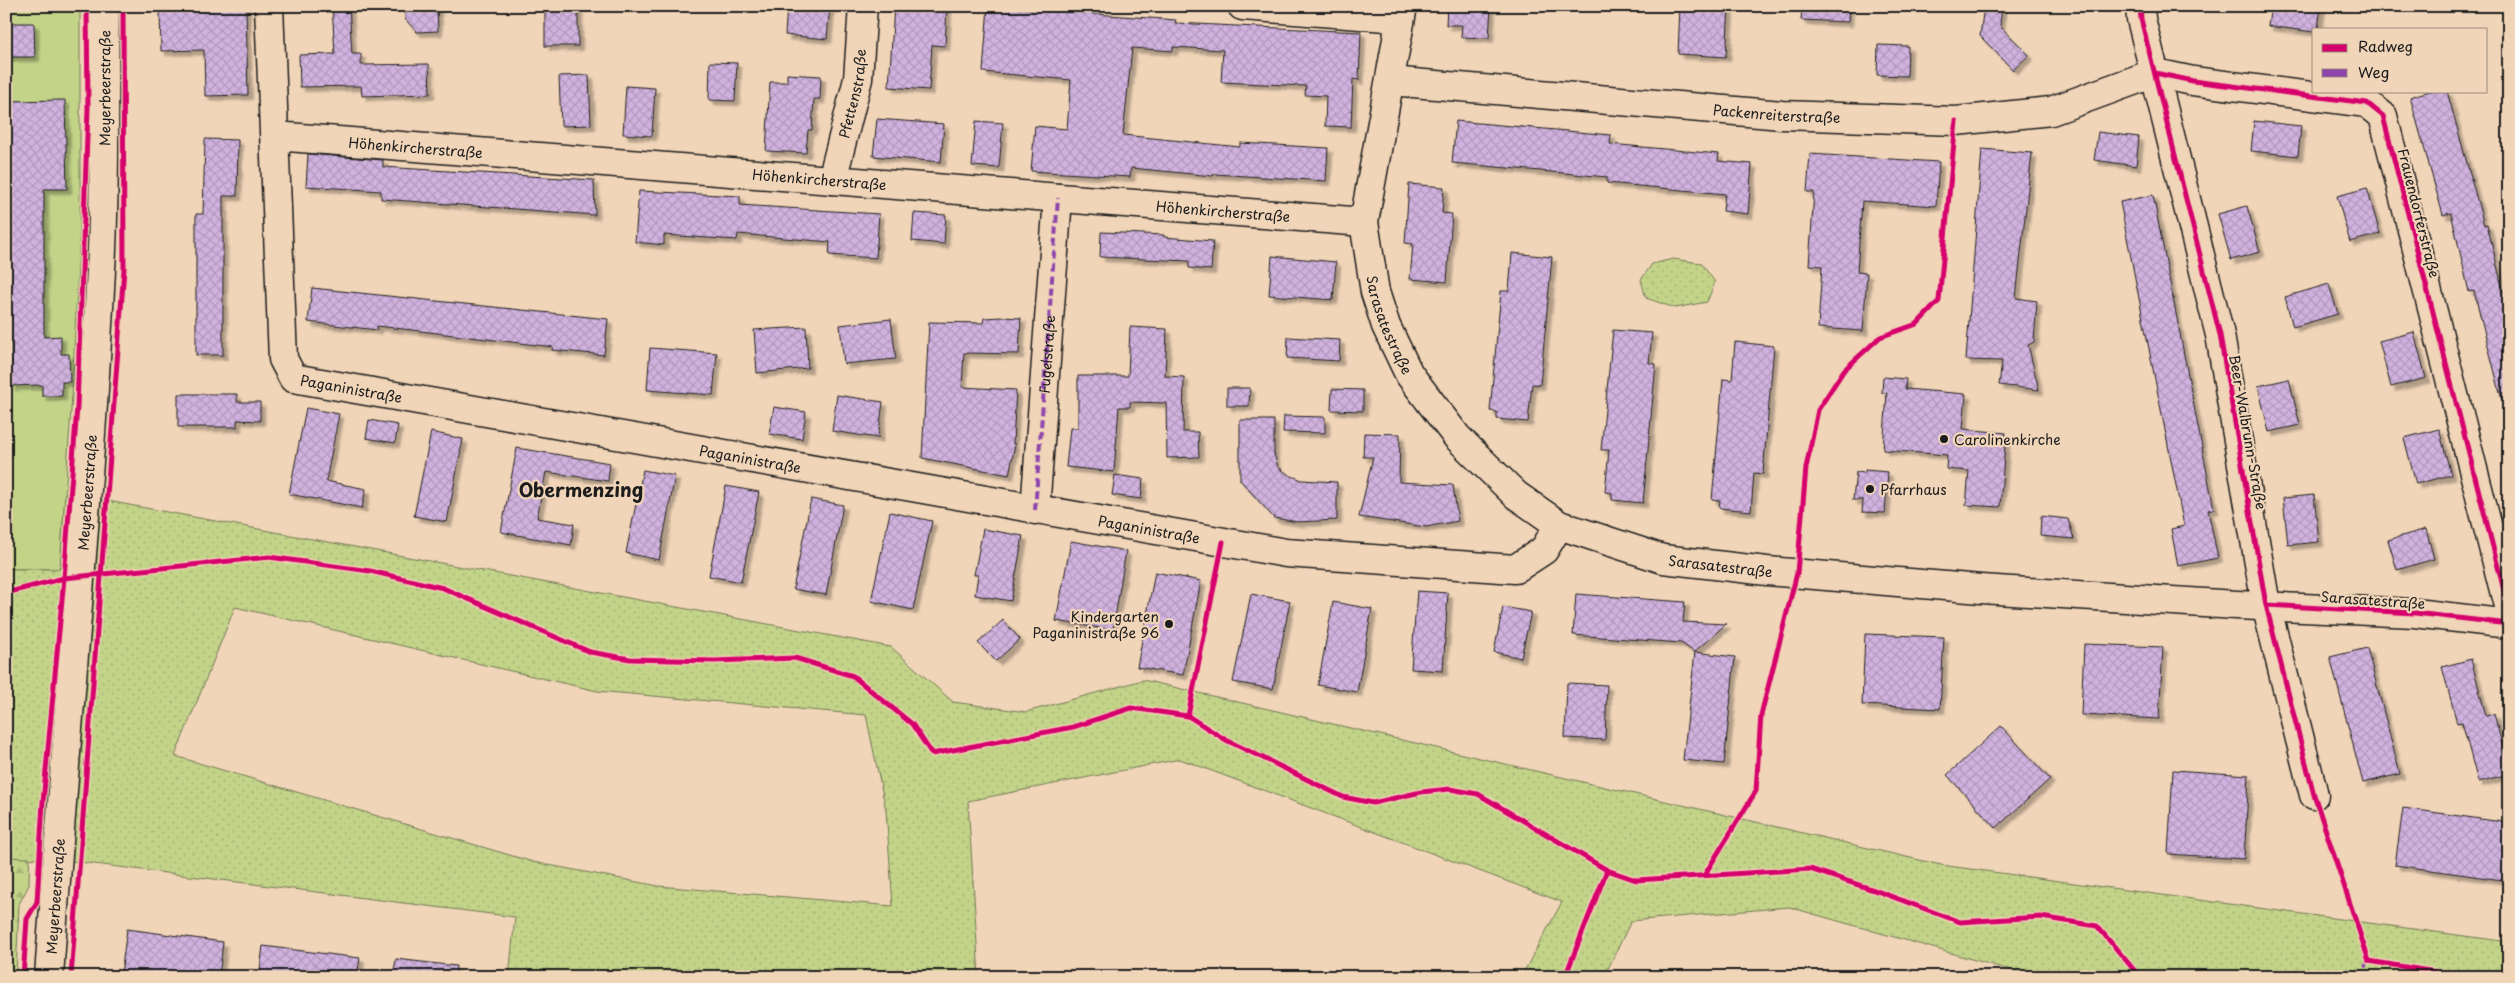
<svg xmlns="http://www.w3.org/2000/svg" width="2515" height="983" font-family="'Playpen Sans',sans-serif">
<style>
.green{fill:#c3d489;stroke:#707852}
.forest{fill:url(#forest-firs);stroke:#707852}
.park{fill:url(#park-dots);stroke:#707852;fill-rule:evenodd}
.building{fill:url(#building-cross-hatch);stroke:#1c1c1c;filter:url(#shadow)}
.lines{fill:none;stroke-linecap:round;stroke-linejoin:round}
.minor-casing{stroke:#1c1c1c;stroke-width:31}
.minor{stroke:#f1d5b8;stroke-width:28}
.quiet{stroke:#8e44ad;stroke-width:4;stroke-dasharray:8 4;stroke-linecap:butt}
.cycleway-casing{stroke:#f1d5b8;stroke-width:8}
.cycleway{stroke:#d6006c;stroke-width:5}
.poi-dot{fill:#1c1c1c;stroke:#f1d5b8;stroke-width:2}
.labels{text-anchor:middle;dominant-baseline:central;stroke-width:4.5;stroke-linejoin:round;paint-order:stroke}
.street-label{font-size:14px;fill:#1c1c1c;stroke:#f1d5b8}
.poi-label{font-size:14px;fill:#1c1c1c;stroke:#f1d5b8;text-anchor:start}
.district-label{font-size:19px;font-weight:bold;fill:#1c1c1c;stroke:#f1d5b8}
</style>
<defs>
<pattern id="forest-firs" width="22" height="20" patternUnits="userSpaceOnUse" patternTransform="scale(1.25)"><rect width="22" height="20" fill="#c3d489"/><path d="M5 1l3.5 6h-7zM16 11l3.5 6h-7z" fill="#a7b576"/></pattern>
<pattern id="park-dots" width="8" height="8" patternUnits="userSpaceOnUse" patternTransform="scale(1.25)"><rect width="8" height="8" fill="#c3d489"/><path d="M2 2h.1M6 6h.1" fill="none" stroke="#a7b576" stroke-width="1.8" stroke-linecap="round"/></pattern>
<pattern id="building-cross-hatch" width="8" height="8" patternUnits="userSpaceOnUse" patternTransform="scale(1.25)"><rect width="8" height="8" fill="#d0b2de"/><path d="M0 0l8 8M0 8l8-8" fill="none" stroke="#b298be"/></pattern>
<filter id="shadow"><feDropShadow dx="4.5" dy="4.5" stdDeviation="1" flood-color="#0004"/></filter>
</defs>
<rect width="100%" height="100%" fill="#f1d5b8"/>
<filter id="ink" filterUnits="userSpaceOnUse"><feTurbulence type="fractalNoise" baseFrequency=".02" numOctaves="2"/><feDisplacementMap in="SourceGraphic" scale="10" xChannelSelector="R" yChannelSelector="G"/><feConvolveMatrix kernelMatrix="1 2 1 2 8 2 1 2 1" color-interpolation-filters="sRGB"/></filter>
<g filter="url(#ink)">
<!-- green -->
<path class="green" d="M6,6h74v217l-8,173 -12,173h-54z"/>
<!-- forest -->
<path class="forest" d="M6,733l24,95 -1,57 -10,19 -3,73h-10z"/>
<!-- park -->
<g class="park">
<path d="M1673,259l28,4 14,19 -8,20 -32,6 -29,-10 -5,-18 11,-16z"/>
<path d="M65,493l826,154 62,55 73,10 117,-32 798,185 568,77v35h-464l-35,-7 -221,-63 -158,14 -27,56h-83l41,-75 -382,-143 -212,42 11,176h-470l6,-60 -452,-57 -57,-3v-288h54zM235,607l362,84 269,24 20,95 7,96 -235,-20 -125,-24 -358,-106z"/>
</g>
<!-- building -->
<g class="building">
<path d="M203,6h43l2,89 -43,1 -1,-46 -43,1 -1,-41h43z"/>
<path d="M332,6h17l3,48h9v11l68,-1 1,30 -68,2 -1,-10 -61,1 -1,-32 36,-1z"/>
<path d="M404,6h33l1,25 -21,1 -12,-13z"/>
<rect x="545" y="6" width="33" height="40"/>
<path d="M787,6h43l-3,33 -42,-4z"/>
<path d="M894,6h53l-2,40 -13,-1 -3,45 -40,-3z"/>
<path d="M988,6l188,14 -1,3 186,9 -2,48 -6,-1 -2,48 -26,-1 1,-30 -21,-1 1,-9 -85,-4 2,-32 -50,-3v4l-41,-3 -9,87 117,12v-4l88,5 -2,33 -112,-7 -1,2 -82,-8 -1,9 -99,-6 4,-45 32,3 4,-49 -88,-8z"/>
<path d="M1447,6h44l-2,32 -28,-1 1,-12h-16z"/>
<path d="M1680,6h49l-3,51 -48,-3z"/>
<path d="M1802,6h47l-1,16 -47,-2z"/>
<path d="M1984,6h18l-2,20 29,29 -16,15 -33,-34z"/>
<path d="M2271,6h50l-3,23h-4v3l-46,-6z"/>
<path d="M6,23h28l1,34h-29z"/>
<path d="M1878,45l30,1 -1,30 -30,-1z"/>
<path d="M710,62l27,1 -2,38 -26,-1z"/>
<path d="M787,74l34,2 -1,23h-6l-2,31h-4l-2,23 -40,-2 4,-69h17z"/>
<path d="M589,75l2,50 -30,1 -2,-50z"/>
<path d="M626,86l29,2 -3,48 -29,-2z"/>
<path d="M2429,91h18l37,134 3,-1 18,75 4,-1v105l-6,1 -29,-113 -5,1 -18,-79 -8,2 -33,-118z"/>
<path d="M65,100l2,89h-23v148l17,-1v18h8l1,28h-8v14h-20v-11l-31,1 -1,-58h-4v-227z"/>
<path d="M877,119l67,5 -3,38 -68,-6z"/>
<path d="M976,121l27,2 -4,45 -27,-2z"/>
<path d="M1456,121l155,14 -1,9 109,10 -1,7 34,3 -4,50 -25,-3 2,-17 -118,-11v-6l-155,-14z"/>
<path d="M2254,121l47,5 -3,30 -47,-5z"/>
<path d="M2098,132l41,5 -3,29 -42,-6z"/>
<path d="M205,139l33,1 -1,56h-14v159h-27v-141h7z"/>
<path d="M1982,149l50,4 -16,145 21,3 -3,41 -6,3 11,45 -40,-5 3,-24 -36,-1z"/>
<path d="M308,154l75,6v7l211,13 1,35 -214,-16v-8l-75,-5z"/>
<path d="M1810,154l129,8 -3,44 -74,-5 -5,71 10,1 -4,58 -45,-3 4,-62 -13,-1 5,-73h-7z"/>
<path d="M1409,184l35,3 -2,26 10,1 -5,68 -37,-3 3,-35 -8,-1z"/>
<path d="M2367,188l13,46 -30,8 -13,-46z"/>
<path d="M639,191l101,5v9l139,9 -3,44 -47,-3 1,-13 -92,-8 -1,6 -73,-5v10l-29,-3z"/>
<path d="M2153,195l61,314 -6,1 10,48 -40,8 -7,-37 13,-3 -64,-324z"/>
<path d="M2247,206l13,46 -29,8 -13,-46z"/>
<path d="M914,213l32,2 -2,29 -32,-3z"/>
<path d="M1101,232l63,3v2l49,4 -2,29 -22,-2v-7l-89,-4z"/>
<path d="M1512,253l40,4 -12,128 -8,-1 -4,38 -31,-3v-7l-7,-1 11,-120h8z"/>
<path d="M1272,256l64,6 -3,38 -64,-5z"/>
<path d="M2329,284l9,30 -45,13 -8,-30z"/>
<path d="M312,288l296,31 -4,36 -52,-5 1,-3 -141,-17 -35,-4v4l-69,-8z"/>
<path d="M1002,317l19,1 -2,36 -55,-1 -2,34 54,3 -3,54h2l-6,31 -87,-17 7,-136 54,1 1,-5z"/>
<path d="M891,319l5,40 -52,5 -4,-39z"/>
<path d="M806,327l2,41 -51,5 -3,-43z"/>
<path d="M1130,327l37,2 -2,47 19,1 -1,55h15l1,25 -32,1 -1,-55 -36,-1v5h-11l-5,65 -48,-5 4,-39h8v-52h50z"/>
<path d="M1613,330l39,3 -3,30 7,1 -13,139 -31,-3v-7l-7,-1 4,-42h-8z"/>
<path d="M2414,332l12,46 -35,9 -12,-46z"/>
<path d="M1288,337l52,3 -1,21 -52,-3z"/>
<path d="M1735,342l39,4 -11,128 -9,-1 -3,38 -32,-3 1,-7 -8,-1 11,-121 9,1z"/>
<path d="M650,348l67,5 -4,42 -66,-5z"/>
<path d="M1883,377l23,2 -1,10 61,5 -3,35 43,4 -6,74 -34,-2 3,-34 -23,-2 1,-14 -64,-5 4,-57h-5z"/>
<path d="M2289,379l11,46 -31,7 -11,-46z"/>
<path d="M1227,388h23l-1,18h-22z"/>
<path d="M1332,389l31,1v21l-32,-1z"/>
<path d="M178,394h59v8h23v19l-23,-1v7h-59z"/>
<path d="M837,395l46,7 -5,36 -46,-7z"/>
<path d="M774,407l32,5 -4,27 -33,-5z"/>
<path d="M306,408l33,6 -13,67 40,8 -4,19 -73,-14z"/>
<path d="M1284,416l41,1v16l-42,-1z"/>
<path d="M369,420l29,5 -3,18 -29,-5z"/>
<path d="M1240,420h34v34l4,13 11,8 13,5 35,2v38l-39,2 -24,-4 -34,-38z"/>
<path d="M2439,429l12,46 -35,9 -12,-46z"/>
<path d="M431,432l32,7 -16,83 -33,-6z"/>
<path d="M1364,433l36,1 -1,48 54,3 5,36 -32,6 -67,-10 14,-60h-10z"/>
<path d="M517,448l93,15 -2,18 -62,-9 -9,46 37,6 -3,21 -70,-13z"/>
<path d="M643,470l32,6 -16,84 -33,-7z"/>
<path d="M1865,470l23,2 -3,41 -23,-1 1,-12h-10l3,-28 9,1z"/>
<path d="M1115,475l28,4 -2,20 -29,-4z"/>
<path d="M726,486l33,6 -18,90 -32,-6z"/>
<path d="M2314,495l5,47 -31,3 -5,-47z"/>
<path d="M811,499l32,6 -17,90 -33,-6z"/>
<path d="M890,512l42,9 -19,89 -42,-9z"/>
<path d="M2041,516l27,3 6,20 -34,-3z"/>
<path d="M983,529l40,7 -12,65 -36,-6 3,-20h-4z"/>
<path d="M2426,529l8,30 -37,11 -9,-30z"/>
<path d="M1071,541l55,10 -13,79 -57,-9z"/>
<path d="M1155,572l46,9 -18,94 -46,-8z"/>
<path d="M1417,591l31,2 -5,78 -32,-2z"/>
<path d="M1251,594l39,7 -17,88 -40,-7z"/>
<path d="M1576,594l109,8 -2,20 43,2 -32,28 -13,-9 -108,-8z"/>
<path d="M1333,602l39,7 -15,83 -39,-7z"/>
<path d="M1503,607l28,5 -10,46 -27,-6z"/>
<path d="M1003,620l17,19 -24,22 -18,-18z"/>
<path d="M1865,634l79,3 -4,72 -78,-4z"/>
<path d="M2084,644l79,3 -4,72 -78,-4z"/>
<path d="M2367,648l33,126 -37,9 -33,-126z"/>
<path d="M1695,652l40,5 -11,107 -41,-4z"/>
<path d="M2471,659l15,57 8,-2 15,56v4l-31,8 -16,-60 -5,1 -15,-56z"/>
<path d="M1567,683l40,2 -2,55 -40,-2z"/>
<path d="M2001,726l49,53 -54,49 -49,-53z"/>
<path d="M2173,770l76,5 -5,84 -76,-5z"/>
<path d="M2403,808l106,15v58l-114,-16z"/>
<path d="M127,929l96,13 -4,35h-79l-19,-3z"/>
<path d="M263,946l97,12 -3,19h-98z"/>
<path d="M396,959l60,7 -1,11h-62z"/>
</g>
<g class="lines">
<!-- minor casing -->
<g class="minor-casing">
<g id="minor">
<path id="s1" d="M269,6l14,353 10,19 993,175 229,16 29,-19 15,-25"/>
<path d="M1242,6l158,12"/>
<path id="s2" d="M1403,6l-39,216 11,70 11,34 23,48 48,63 59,58 43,30 104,34 104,12 214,18 255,16 179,8 94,11"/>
<path d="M2140,6l1,13 79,316 46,270 48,190"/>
<path d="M2155,73l38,8 174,22 16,13 126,494"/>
<path id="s3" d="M1390,81l392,34 174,6 95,-10 104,-38"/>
<path id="s4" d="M275,136l1089,86"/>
<path id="s5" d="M832,180l26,-101 5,-73"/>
<path id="s6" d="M1035,510l23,-312"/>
<path id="s7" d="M49,977c16,-236 40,-471 52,-707 5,-88 2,-176 4,-264"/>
</g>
</g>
<!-- minor -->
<use href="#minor" class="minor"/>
<!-- quiet -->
<g class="quiet">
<path d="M1035,510l23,-312"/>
<path d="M2358,977l11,-16"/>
</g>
<!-- cycleway casing -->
<g class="cycleway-casing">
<g id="cycleway">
<path d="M2140,6l1,13 79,316 46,270 48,190 55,166"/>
<path d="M2155,73l38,8 174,22 16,13 126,494"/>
<path d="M6,593l58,-15 205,-21 101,14 73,17 147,64 40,7 84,2 81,-3 58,18 59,48 20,30 141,-27 58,-19 57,8 38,24 117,57 30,6 48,-11 29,-3 28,5 129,76 29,10 174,-11 67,22 83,31 81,-5 56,9 43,51"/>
<path d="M2266,605l149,8 94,11"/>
<path d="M1188,716l35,-174"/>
<path d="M1705,874l51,-83 5,-76 36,-142 9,-105 12,-58 26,-40 36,-33 37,-13 22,-23 17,-180"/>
<path d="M2369,961l72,12 68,4"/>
<path d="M23,977l4,-58 10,-17 6,-100 21,-224 13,-171 11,-298 -1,-103"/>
<path d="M71,977l53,-708 -1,-263"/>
<path d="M1565,977l42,-107"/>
</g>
</g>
<!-- cycleway -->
<use href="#cycleway" class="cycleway"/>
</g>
</g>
<!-- markers -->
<g class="poi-dot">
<circle cx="1944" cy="439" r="5"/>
<circle cx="1870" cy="489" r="5"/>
<circle cx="1169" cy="624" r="5"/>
</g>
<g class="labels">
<!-- street labels -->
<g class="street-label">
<text stroke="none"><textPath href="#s7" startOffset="891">Meyerbeerstraße</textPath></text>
<text stroke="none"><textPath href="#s5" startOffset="89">Pfettenstraße</textPath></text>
<text stroke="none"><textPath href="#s3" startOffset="388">Packenreiterstraße</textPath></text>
<text stroke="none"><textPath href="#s4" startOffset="141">Höhenkircherstraße</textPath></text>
<text stroke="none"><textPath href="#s4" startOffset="546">Höhenkircherstraße</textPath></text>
<text stroke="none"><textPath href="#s4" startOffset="951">Höhenkircherstraße</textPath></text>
<text transform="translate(2419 213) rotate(76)">Frauendorferstraße</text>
<text stroke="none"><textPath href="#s2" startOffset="326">Sarasatestraße</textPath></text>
<text stroke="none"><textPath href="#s6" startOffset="156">Fugelstraße</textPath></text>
<text stroke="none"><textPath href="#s1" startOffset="434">Paganinistraße</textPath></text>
<text transform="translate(2248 432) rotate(80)">Beer-Walbrunn-Straße</text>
<text stroke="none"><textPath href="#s1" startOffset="839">Paganinistraße</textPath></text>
<text stroke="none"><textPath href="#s7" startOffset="486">Meyerbeerstraße</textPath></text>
<text stroke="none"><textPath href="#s1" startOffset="1244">Paganinistraße</textPath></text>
<text stroke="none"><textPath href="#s2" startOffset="761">Sarasatestraße</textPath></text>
<text transform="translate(2373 600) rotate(4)">Sarasatestraße</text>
<text stroke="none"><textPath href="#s7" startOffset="81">Meyerbeerstraße</textPath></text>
</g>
<!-- poi labels -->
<g class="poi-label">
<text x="1954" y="439">Carolinenkirche</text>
<text x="1880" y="489">Pfarrhaus</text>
<text x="1159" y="616" text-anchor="end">Kindergarten<tspan x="1159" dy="16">Paganinistraße 96</tspan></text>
</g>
<!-- district labels -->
<g class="district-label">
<text x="581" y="489">Obermenzing</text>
</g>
</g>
<!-- margin -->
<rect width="2515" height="983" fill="none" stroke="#f1d5b8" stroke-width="25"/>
<rect x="12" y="12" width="2490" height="958" fill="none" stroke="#1c1c1c" stroke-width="2" filter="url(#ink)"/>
<!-- legend -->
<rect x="2312" y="28" width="175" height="65" fill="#f1d5b8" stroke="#9c8b7a"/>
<rect x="2322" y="44" width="25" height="8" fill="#d6006c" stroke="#9c8b7a"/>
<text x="2358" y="52" font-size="15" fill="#1c1c1c">Radweg</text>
<rect x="2322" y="69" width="25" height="8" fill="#8e44ad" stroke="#9c8b7a"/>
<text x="2358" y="78" font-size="15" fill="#1c1c1c">Weg</text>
</svg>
